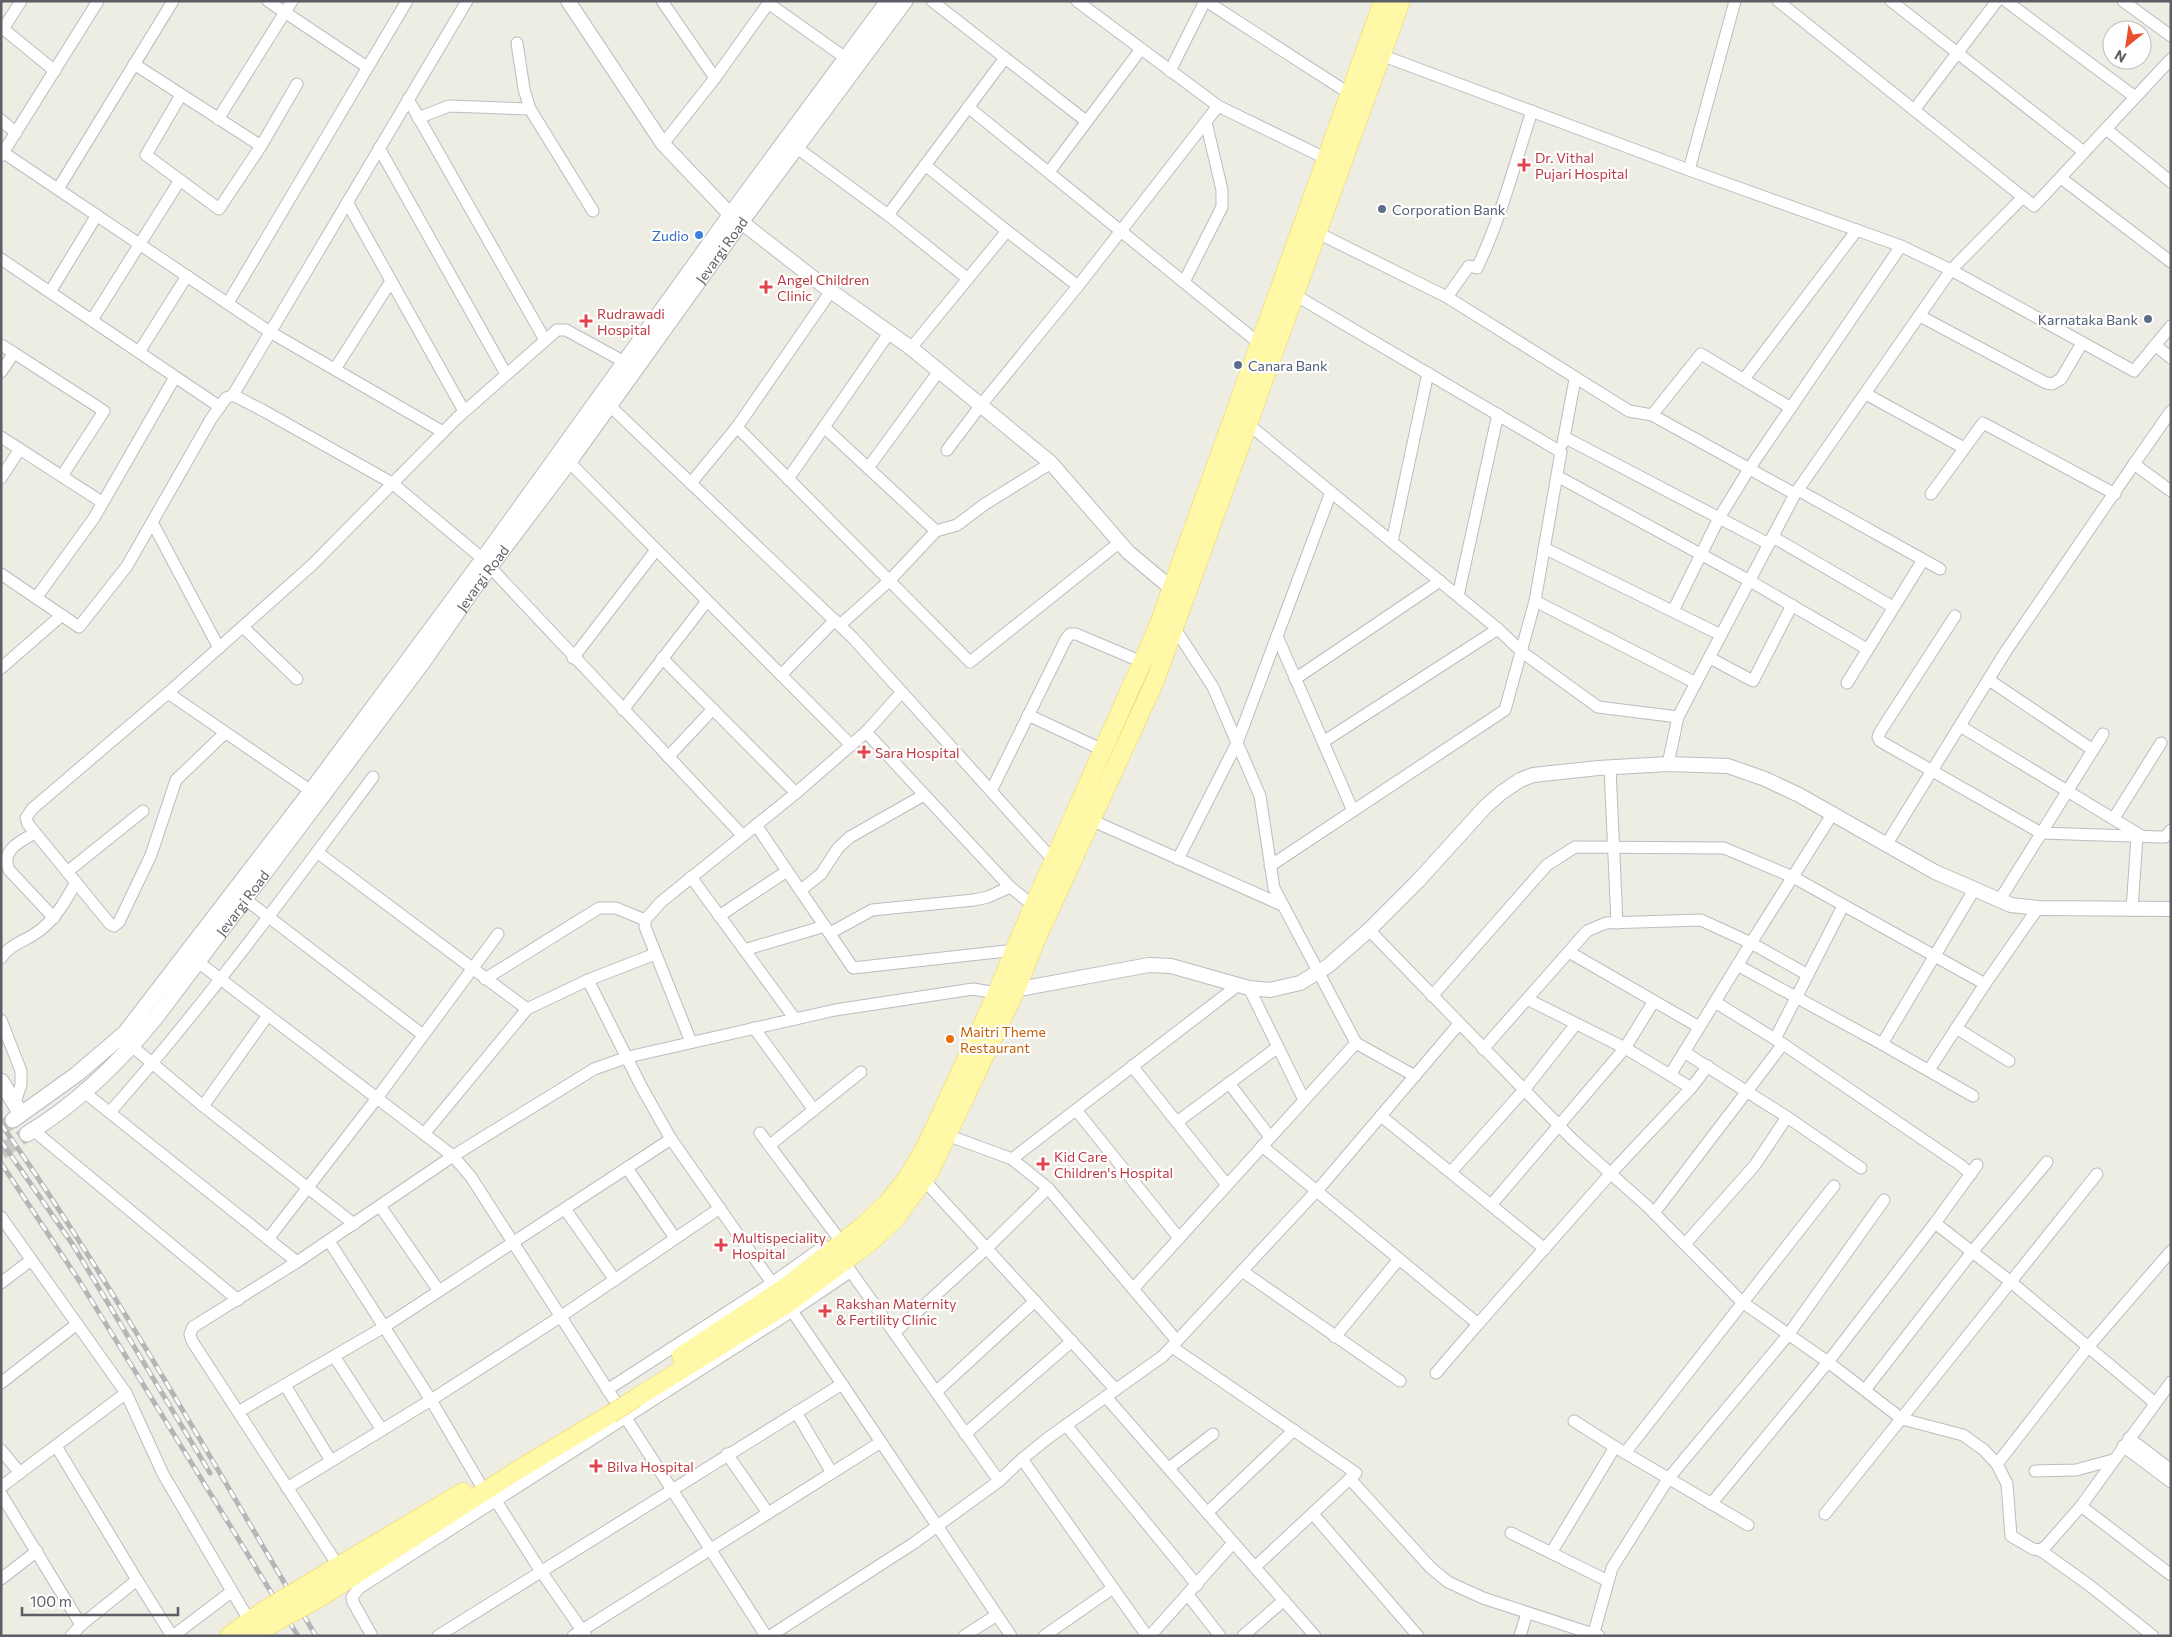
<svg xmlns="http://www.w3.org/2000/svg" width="2172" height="1637" font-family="Commissioner,sans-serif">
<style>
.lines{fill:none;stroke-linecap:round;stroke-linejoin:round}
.secondary-tunnel{stroke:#c9c9c3;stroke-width:15;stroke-dasharray:15 8;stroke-linecap:butt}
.minor-casing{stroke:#bbbcc2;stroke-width:13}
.tertiary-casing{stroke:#bbbcc2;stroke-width:16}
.secondary-casing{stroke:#b9bbc2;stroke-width:17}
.primary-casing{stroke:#f1d459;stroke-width:19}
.minor{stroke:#fff;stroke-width:11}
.tertiary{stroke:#fff;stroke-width:14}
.secondary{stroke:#fff;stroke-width:15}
.primary{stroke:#fff9a7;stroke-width:18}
.rail-casing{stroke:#b4b5b5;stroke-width:5}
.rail{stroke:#fff;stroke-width:3;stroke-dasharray:9;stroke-linecap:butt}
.primary-bridge-casing{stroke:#f1d459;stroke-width:19;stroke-linecap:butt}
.primary-bridge{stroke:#fff9a7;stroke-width:18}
.health-dot{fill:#e0444e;stroke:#fff;stroke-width:2}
.service-dot{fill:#5c6f8a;stroke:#fff;stroke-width:2}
.shop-dot{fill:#3f7fe0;stroke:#fff;stroke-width:2}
.food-dot{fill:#e8710a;stroke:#fff;stroke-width:2}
.labels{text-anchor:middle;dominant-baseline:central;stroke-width:4.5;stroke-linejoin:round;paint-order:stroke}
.health-label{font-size:14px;fill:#be3a42;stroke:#fff;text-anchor:start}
.service-label{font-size:14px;fill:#4e5e75;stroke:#fff;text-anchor:start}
.shop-label{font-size:14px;fill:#366cbe;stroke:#fff;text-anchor:end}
.street-label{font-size:14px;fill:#5b5e64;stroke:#fff}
.food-label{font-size:14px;fill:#c56008;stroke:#fff;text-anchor:start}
</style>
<rect width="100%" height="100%" fill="#eeede3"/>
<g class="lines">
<!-- secondary-tunnel -->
<g class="secondary-tunnel">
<path d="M1,1129l12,-9"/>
<path d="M1,1152l26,-18"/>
</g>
<!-- minor casing -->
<g class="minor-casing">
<g id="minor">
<path d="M268,1l99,66"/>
<path d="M662,1l53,77"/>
<path d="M1077,1l141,105 113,55"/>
<path d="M1206,1l144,93"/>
<path d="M1778,1l256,205 137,-147"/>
<path d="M1891,1l193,151"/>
<path d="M2006,1l129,96"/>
<path d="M2123,1l48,35"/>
<path d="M768,3l79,56"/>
<path d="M1,27l54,44"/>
<path d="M3,29l18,-28"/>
<path d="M517,43l7,46 6,20 63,102"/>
<path d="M1381,55l308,115 212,76 50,24 183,101 37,-45"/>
<path d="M1005,58l81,63"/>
<path d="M134,64l127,82 -42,63 -73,-54 35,-60"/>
<path d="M1170,71l35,-70"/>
<path d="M408,99l137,241"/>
<path d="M968,107l292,237"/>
<path d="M1914,110l83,-109"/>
<path d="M418,118l31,-12 81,3"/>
<path d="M218,119l74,-118"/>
<path d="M1,120l15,13"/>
<path d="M2106,129l65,53"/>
<path d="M663,144l52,-66 55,-77"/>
<path d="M261,146l36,-62"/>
<path d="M379,148l127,226"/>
<path d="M797,148l91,67 80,64"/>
<path d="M4,153l266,179 173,100"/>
<path d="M1,156l97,-155"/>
<path d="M925,165l82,66"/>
<path d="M1689,170l46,-169"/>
<path d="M1049,172l92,-123"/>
<path d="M2061,178l110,84"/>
<path d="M58,189l115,-188"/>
<path d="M347,202l117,209"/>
<path d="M888,215l117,-157 -73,-57"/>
<path d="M1318,233l129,64 182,114 23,4 143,79"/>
<path d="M1,259l219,148"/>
<path d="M1184,282l38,-75v-17l-16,-68"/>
<path d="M50,292l47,-77"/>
<path d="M1447,297l22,-31 8,2c24,-50 38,-105 55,-157"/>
<path d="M228,303l179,-302"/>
<path d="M1920,316l126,67 6,1 9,-5 21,-36"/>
<path d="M92,320l88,-140"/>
<path d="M1,345l13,8"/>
<path d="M2155,345l16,13"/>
<path d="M911,348l96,-117 71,55"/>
<path d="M139,352l48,-76"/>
<path d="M335,369l56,-88"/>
<path d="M1,372l13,-19 90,58 -42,65"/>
<path d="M1744,379l113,-149"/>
<path d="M1866,394l98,54"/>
<path d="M233,395l234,-394"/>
<path d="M610,406l243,232 201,223"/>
<path d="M1652,415l49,-61 90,54"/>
<path d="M1248,424l250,205 24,23 76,55 80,10"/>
<path d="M737,427l94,-136"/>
<path d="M824,427l112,104 -47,50 -49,44"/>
<path d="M1,437l101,65"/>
<path d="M1564,437l205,107"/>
<path d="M1563,443l12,-64"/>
<path d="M947,450l34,-45 97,-119 140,-180"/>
<path d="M569,462l282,283"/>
<path d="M2134,464l37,-53"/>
<path d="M868,468l71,-97"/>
<path d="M1557,476l193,105 117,68"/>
<path d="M1,478l19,-29"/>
<path d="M788,479l101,-146"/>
<path d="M691,483l46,-56 233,235 150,-120"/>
<path d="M1798,490l142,79"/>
<path d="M1931,494l52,-71 132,71"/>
<path d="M152,522l67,126"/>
<path d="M936,531l21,-6 28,-21 66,-41"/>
<path d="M1773,537l120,70"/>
<path d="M1392,542l36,-169"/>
<path d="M1544,548l177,87"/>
<path d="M490,567l253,269"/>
<path d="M1,574l78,53 48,-61 84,-147 15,-21 7,-3 31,16 128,72 91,76"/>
<path d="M1458,596l40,-182"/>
<path d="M36,598l58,-80 81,-141"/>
<path d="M1535,601l161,82"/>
<path d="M1673,611l46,-93 30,-49 152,-223"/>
<path d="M1955,616l-75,116 -2,5 2,4 161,92 119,4h5l6,-7"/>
<path d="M243,627l54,52"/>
<path d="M1277,636l76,175"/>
<path d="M573,658l83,-108"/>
<path d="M662,658l134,135"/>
<path d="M1710,658l43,23 39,-76"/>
<path d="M1,668l61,-53"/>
<path d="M781,675l54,-55"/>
<path d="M1295,679l145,-98"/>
<path d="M1989,680l104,70"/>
<path d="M1847,683l76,-123"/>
<path d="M168,693l-136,116 -6,9 2,6 82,100 4,2 5,-4 32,-67 25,-75 49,-47"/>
<path d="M623,710l84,-109"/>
<path d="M1028,715l75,35"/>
<path d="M1960,726l180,109"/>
<path d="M866,732l36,-40"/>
<path d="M1323,742l175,-113"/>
<path d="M668,757l45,-48"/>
<path d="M1668,764l10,-47 117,-223 156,-224 72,-73"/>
<path d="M1610,768l7,155"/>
<path d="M311,791l-143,-98 144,-128 145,-147 100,-88h9l64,35"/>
<path d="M991,791l75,-152 4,-5h6l66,28"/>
<path d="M2114,818l47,-75"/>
<path d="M1091,820l191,85"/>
<path d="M756,825l97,143 162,-18"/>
<path d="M35,833c-14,8 -35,17 -26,37l45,48"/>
<path d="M1886,845l120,-194 128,-187 37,27"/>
<path d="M317,852l210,157 -103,125"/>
<path d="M1178,859l59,-116 94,-251"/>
<path d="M1270,866l235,-156 30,-109 26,-149 -266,-157"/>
<path d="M67,872l76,-61"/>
<path d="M691,877l104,142"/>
<path d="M801,890l20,-16 17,-26 12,-11 74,-42"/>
<path d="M245,899l178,136"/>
<path d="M1999,901l104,-167"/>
<path d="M2132,910l5,-74"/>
<path d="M719,916l68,-45"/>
<path d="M1369,930l204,210 74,66 95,96 86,60 74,57 61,16 21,15 13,14 10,20 4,52 22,13 7,1 6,-4 35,-40"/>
<path d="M830,933l42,-23 102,-10 14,-3 22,-10"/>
<path d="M744,950l81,-24"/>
<path d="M1569,952l130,75"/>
<path d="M1,958c9,-14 25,-17 38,-27 17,-13 26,-29 37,-49"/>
<path d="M198,962l255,194 18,21 295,459"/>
<path d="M1737,965l145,79 92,-154"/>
<path d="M485,979l114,-71h17l29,12"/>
<path d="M588,980l54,108 29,51 101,144"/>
<path d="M1249,988l55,112"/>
<path d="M1432,996l115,-131 28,-18 149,1 69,29 192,107 53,-76"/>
<path d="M1527,999l98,49 45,27 81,-132 57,32"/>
<path d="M1715,1002l68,42 176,120 12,10"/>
<path d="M527,1009l61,-29 67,-26"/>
<path d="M1,1020l20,51v14l-6,17"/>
<path d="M754,1028l60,82"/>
<path d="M1956,1028l53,33"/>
<path d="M1775,1039l68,-133"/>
<path d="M127,1042l76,64 151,118"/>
<path d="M691,1042l-46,-115v-7l16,-18 135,-109 70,-61 144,155 24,19"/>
<path d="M1356,1043l59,33"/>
<path d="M1882,1044l91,52"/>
<path d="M1483,1049l104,-118 19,-8 95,-3 50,23 82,-130"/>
<path d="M1684,1052l103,65 74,51"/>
<path d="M1132,1066l95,119"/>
<path d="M1929,1070l56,-86"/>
<path d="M1229,1083l41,54"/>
<path d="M1691,1088l17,-22"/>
<path d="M84,1092l213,170"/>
<path d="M203,1106l65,-91"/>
<path d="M1076,1110l103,128"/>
<path d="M110,1112c94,-106 178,-221 263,-335"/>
<path d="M1381,1116l164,133"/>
<path d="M1177,1122l101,-75"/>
<path d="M33,1130l205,170"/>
<path d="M760,1133l82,110"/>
<path d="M770,1145l91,-73"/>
<path d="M1262,1146l216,178 133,-151 80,-85 -21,-13"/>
<path d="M1012,1159l225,-173"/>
<path d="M627,1168l48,70"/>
<path d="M1451,1172l73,-82 52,-66"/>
<path d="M924,1180l192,210"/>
<path d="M1048,1188l129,153"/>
<path d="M1491,1205l134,-157 29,-47"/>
<path d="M380,1206l59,85"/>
<path d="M565,1209l50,71"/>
<path d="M1654,1213l129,-169"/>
<path d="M1,1217l76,107 -76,59"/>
<path d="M1935,1223l42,-58"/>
<path d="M268,1239l109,-141 121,-164"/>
<path d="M329,1241l102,159 48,82"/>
<path d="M1685,1244l70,-79 32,-48"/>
<path d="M847,1266l152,215"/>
<path d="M1242,1271l158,110"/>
<path d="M1,1283l30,-23"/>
<path d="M1133,1289l223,-246 -82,-155 -14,-92 -47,-109 -39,-60"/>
<path d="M792,1311l50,73 169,252"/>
<path d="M77,1324l49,69 37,81 86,146"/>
<path d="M894,1333l93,-85 61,-60 -36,-29 -65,-24"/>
<path d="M1335,1337l64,-78"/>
<path d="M1172,1347l184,126 -101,94"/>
<path d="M334,1356l48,74"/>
<path d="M1436,1373l42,-49"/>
<path d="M2171,1382l-90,124 90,69"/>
<path d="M285,1385l46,76"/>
<path d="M607,1390l165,-107 52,-37"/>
<path d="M1865,1390l107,-138 75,-90"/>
<path d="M936,1392l99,-91"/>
<path d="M1106,1397l209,239"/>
<path d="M238,1412l146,-85 287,-188"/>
<path d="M796,1412l36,61"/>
<path d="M1574,1421l41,26 133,78"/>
<path d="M1066,1425l131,160"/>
<path d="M965,1434l107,-93"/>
<path d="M2129,1438l42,32"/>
<path d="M56,1446l81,134"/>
<path d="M2123,1446l48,36"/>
<path d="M1,1450l19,23"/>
<path d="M1625,1453l209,-267"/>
<path d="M727,1454l41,59"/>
<path d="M1022,1459l125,177"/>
<path d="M1997,1464l91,-117 83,-96"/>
<path d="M1169,1468l44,-34"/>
<path d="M2035,1471l41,-1 37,-10"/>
<path d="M1350,1479l81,89 17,14 35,16 116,38"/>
<path d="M1,1487l125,-94"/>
<path d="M287,1488l144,-88 129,-83 160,-109"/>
<path d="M1,1494l80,131 56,-45 35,56"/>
<path d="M496,1501l44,69 46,66"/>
<path d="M1711,1504l117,-142 107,-139 76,59 144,121"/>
<path d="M1207,1513l87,-83"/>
<path d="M1313,1514l105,122"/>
<path d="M1825,1514l272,-340"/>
<path d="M1511,1533l97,48"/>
<path d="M2040,1550l49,35 64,51"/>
<path d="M1551,1553l64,-106"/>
<path d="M339,1567l-147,-226 -2,-7 3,-7 104,-65 156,-106 141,-87 34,-12 207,-47 138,-21 24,4"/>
<path d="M1,1579l36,-28"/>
<path d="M1188,1595l32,41"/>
<path d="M71,1636l10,-11"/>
<path d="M173,1636l58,-44"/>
<path d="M372,1636l-19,-34 -1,-5 7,-9 433,-277 58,-39"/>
<path d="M438,1636l404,-252"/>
<path d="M573,1636l308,-194"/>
<path d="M770,1636l144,-93 85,-62 23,-22 26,-21 115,-82 159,-171 137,-161"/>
<path d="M964,1636l33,-21"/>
<path d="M1044,1636l69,-48"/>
<path d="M1150,1636l83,-93"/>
<path d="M1243,1636l41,-36"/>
<path d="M1520,1636l7,-23"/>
<path d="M1593,1636l19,-68 56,-89 120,-144 96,-135"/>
</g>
</g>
<!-- tertiary casing -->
<g class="tertiary-casing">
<g id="tertiary">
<path d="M568,1l95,143 63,66 95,74 90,64 140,115 77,89 43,36 10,4"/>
<path d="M1009,991l140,-26 22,1 78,22 21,2 30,-7 28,-17 41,-36 49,-49 68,-75 15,-13 19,-13 13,-5 65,-7 70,-4 60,2 37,13 34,16 136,77 76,33 27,3 133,1"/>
</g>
</g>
<!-- secondary casing -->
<g class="secondary-casing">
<g id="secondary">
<path d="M1,1081l20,33"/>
<path d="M13,1120l64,-46 48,-41 186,-242 172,-232 248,-345 157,-213"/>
<path id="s1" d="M27,1134c51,-31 93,-72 130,-118l266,-354 51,-74 95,-126 172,-240 164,-221"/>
</g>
</g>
<!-- primary casing -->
<g class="primary-casing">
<g id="primary">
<path d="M681,1356l106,-70 77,-61 25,-24 19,-24 18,-31 71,-153 24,-59 136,-305 226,-628"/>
<path d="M636,1398l151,-94 86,-64 23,-22 34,-47 86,-181 20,-50 119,-259 246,-680"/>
<path d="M313,1581l150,-89"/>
<path d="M321,1597l192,-124 98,-59"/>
<path d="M229,1636l34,-25"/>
<path d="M253,1636l12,-8"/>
</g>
</g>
<!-- minor -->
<use href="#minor" class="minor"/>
<!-- tertiary -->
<use href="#tertiary" class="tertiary"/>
<!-- secondary -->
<use href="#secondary" class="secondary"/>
<!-- primary -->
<use href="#primary" class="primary"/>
<!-- rail casing -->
<g class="rail-casing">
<g id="rail">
<path d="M1,1124c115,164 212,340 315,512"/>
<path d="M1,1141l72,104 137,228"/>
<path d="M1,1163l79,119 218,354"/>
</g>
</g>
<!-- rail -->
<use href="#rail" class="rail"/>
<!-- primary-bridge casing -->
<g class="primary-bridge-casing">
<g id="primary-bridge">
<path d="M611,1414l25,-16"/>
<path d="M263,1611l50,-30"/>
<path d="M265,1628l56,-31"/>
</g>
</g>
<!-- primary-bridge -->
<use href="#primary-bridge" class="primary-bridge"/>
</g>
<!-- markers -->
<g class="health-dot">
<path d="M1521.5 157.5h5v5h5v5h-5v5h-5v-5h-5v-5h5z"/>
<path d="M763.5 279.5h5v5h5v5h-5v5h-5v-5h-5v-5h5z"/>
<path d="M583.5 313.5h5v5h5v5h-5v5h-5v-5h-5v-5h5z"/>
<path d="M861.5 744.5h5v5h5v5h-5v5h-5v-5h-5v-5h5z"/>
<path d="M1040.5 1156.5h5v5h5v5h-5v5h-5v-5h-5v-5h5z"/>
<path d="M718.5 1237.5h5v5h5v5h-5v5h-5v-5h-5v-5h5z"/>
<path d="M822.5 1303.5h5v5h5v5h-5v5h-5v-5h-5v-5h5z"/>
<path d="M593.5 1458.5h5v5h5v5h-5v5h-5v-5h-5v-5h5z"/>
</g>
<g class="service-dot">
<circle cx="1382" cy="209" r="5"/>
<circle cx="2148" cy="319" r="5"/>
<circle cx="1238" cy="365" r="5"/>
</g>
<circle class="shop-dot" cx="699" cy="235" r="5"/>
<circle class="food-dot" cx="950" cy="1039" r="5"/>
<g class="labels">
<!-- health labels -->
<g class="health-label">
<text x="1535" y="157">Dr. Vithal<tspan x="1535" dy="16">Pujari Hospital</tspan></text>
<text x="777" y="279">Angel Children<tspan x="777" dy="16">Clinic</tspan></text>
<text x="597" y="313">Rudrawadi<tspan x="597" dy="16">Hospital</tspan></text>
<text x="875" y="752">Sara Hospital</text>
<text x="1054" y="1156">Kid Care<tspan x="1054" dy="16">Children's Hospital</tspan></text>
<text x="732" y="1237">Multispeciality<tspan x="732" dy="16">Hospital</tspan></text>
<text x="836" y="1303">Rakshan Maternity<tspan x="836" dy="16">&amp; Fertility Clinic</tspan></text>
<text x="607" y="1466">Bilva Hospital</text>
</g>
<!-- service labels -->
<g class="service-label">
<text x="1392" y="209">Corporation Bank</text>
<text x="2138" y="319" text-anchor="end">Karnataka Bank</text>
<text x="1248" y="365">Canara Bank</text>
</g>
<!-- shop labels -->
<g class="shop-label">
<text x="689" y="235">Zudio</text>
</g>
<!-- street labels -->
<g class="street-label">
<text stroke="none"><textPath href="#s1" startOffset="1128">Jevargi Road</textPath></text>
<text stroke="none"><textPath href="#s1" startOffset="722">Jevargi Road</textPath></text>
<text stroke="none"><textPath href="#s1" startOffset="318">Jevargi Road</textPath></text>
</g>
<!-- food labels -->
<g class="food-label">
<text x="960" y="1031">Maitri Theme<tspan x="960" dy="16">Restaurant</tspan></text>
</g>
</g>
<!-- border -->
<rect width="2172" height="1637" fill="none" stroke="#5b5e64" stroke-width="5"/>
<!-- north arrow -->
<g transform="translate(2127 45) rotate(210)"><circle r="24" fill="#ffffff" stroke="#bdbfc1"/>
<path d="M0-4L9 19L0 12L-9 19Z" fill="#e94e2e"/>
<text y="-8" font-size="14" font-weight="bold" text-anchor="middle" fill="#5b5e64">N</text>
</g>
<!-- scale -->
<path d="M22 1607v8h156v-8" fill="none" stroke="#5b5e64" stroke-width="2.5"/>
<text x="30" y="1607" font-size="15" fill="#5b5e64" stroke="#ffffff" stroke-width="4" paint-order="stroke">100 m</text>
</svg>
